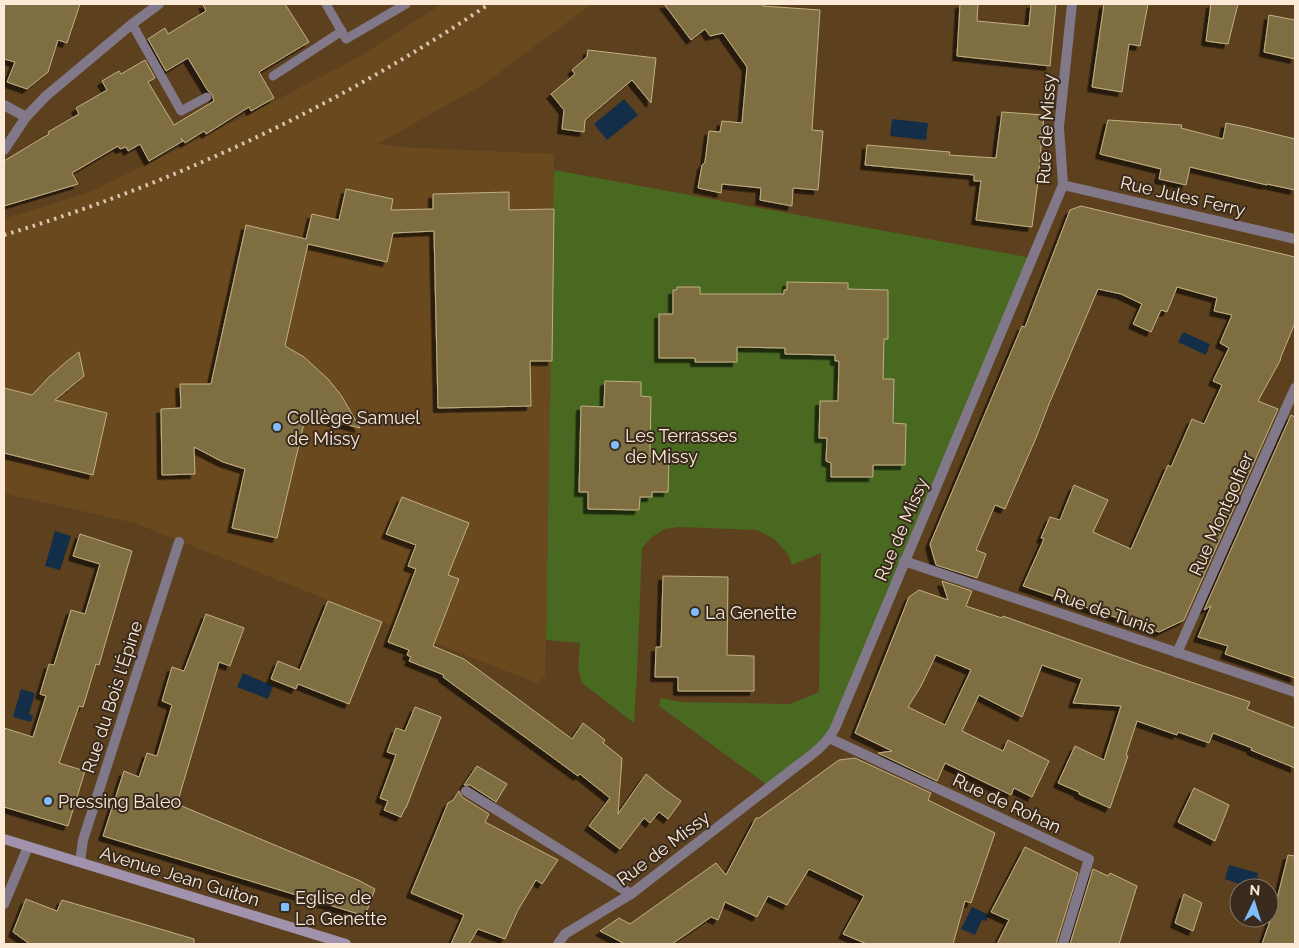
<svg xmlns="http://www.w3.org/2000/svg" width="1299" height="948" font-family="Raleway,sans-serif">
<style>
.built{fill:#6b491f}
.green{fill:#496820}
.water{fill:#132e48}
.building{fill:#7e6e43;stroke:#c1b083;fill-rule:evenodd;filter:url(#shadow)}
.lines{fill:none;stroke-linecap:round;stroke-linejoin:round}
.lane{stroke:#81788a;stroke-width:9}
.street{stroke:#81788a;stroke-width:10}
.secondary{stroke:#a193ae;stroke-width:10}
.rail{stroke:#dac6b0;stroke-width:4;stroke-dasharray:2.5 5;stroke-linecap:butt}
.poi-dot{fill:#80bdfa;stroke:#382a1c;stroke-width:2}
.labels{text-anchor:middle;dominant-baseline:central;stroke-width:4;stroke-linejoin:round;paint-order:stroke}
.street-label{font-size:18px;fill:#fcead7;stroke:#382a1c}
.poi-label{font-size:18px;fill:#fcead7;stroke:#382a1c;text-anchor:start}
</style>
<defs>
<filter id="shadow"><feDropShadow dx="-4.5" dy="4.5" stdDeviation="0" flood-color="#0009"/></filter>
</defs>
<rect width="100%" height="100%" fill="#5d401e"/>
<!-- built -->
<path class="built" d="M442,4h150l-111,82 -104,58 24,3 153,7 -1,180 -8,342 -9,7 -401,-160 -129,-29 -2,3v-278l86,-27 152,-74 115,-60z"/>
<!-- green -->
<path class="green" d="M554,170l478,88 -197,470 -65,59 -111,-81 2,-8 20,4 109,2 29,-12 2,-139 -29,12 -5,-12 -13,-14 -17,-9 -77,-3 -16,2 -12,8 -10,11 -5,124 -3,51 -52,-40 -4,-14 2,-26 -34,-3z"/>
<!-- water -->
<g class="water">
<path d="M624,99l14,16 -31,25 -13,-16z"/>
<path d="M892,119l36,4 -2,17 -36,-4z"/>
<path d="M1183,332l27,12 -4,11 -28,-13z"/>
<path d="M55,531l16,5 -11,34 -15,-4z"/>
<path d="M243,673l30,13 -5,13 -31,-12z"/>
<path d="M21,689l14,4 -6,21 4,2 -2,6 -18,-5z"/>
<path d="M1229,865l29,8 -1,4 2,2 -1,6 -3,1 -1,2h-4l-25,-9z"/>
<path d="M972,907l17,8 -3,6 -4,-1 -7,15 -14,-6z"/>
</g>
<!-- building -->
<g class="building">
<path d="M4,4h76l-13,39 -9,-3 -10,32 -21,17 -20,-7 8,-20 -11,-3z"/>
<path d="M203,4h82l24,38 -50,30 15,26 -23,13 -2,-4 -43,27 -2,-3 -19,12 -4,-5 2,3 -34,20 -9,-17 -12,7 -2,-4 -6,2 -2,-3 -46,27 6,11 -74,22v-45l45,-27 -1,-2 31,-18 -3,-6 31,-18 -5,-9 17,-10 2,3 24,-14 10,18 -7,4 26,43 40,-24 -2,-7 -4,-3 -20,-33 -22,13 -18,-32 17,-11 3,6 38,-23z"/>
<path d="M664,4h99v2l57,4 -8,120 11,1 -5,59 -25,-2 -1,18 -32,-6 1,-12 -39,-4 -1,9 -23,-5 4,-23 3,-3 4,-31 11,1 2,-11 20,2 5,-56 -24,-34 -13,3 -5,-7 -14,11z"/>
<path d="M960,4h18l-1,17 52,5 2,-22h25l-6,62 -93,-10z"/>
<path d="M1104,4h44l-8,42 -11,-2 -7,48 -30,-5z"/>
<path d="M1211,4h27l-10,40 -22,-3z"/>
<path d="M1269,15l26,5v39l-31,-7z"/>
<path d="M588,50l68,8 -5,45 -19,-23 -47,40 -1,12 -22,-3 2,-19 -13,-16 24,-20 -3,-4 15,-13z"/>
<path d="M1002,112l42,3 -6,66 -6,46 -56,-7 5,-39h-7v-6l-109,-10 2,-20 83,7 -1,3 47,3z"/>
<path d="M1108,120l74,5 -1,3 42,11 3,-16 20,4 49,12v51l-28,-6v1l-77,-18 -4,18 -27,-6 2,-10 -61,-15z"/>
<path d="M346,189l47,10 -2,11 42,-1v-15l76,-2v18l45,-1 -2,152h-22l1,45 -93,2 -4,-177 -41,2 -6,29 -79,-18 -23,102 19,11 24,22 13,16 19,33 -54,-13 -29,123 -45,-10 13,-59 -22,-7 -29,-15 1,27 -33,1 -1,-66 20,-1 -1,-24h31l35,-159 60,14 6,-25 27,6z"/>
<path d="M1081,206l214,51v66l-15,36h1l-23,42 20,8 -94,211 -25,12 -136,-46 21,-47 -3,-1 9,-21 10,3 14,-35 34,15 -15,32 38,17 37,-84 3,2 21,-48 12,5 18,-39 -9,-4 16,-33 -9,-5 12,-28 -18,-4 3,-13 -40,-11 -10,25 -6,-2 -10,22 -18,-8 9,-20 -21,-10 -23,-5 -49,115 -13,34 -31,71 -10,-4 -19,45 10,4 -9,24 -41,-13 -6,-21 92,-218 3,1 45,-117z"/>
<path d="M787,282l61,1v6l40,1v49h-4l-1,40h11l-1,44 13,1 -1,41h-32v12h-42v-14l-5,-2 1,-23h-8l1,-37h18l1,-40h-4v-6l-50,-1v-6l-48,-1v15h-42v-4h-36v-44h14v-24h4v-3h23v7h84v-4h3z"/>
<path d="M79,352l5,24 -29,24 52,13 -14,62 -89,-22v-65l28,7 17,-18 17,-15z"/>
<path d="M605,381l36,1v14l10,1 -1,60h19l-1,35h-16v5h-12l-1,13 -51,-1v-17h-9l2,-86 23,1z"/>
<path d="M1291,415l4,2v261l-70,-24 3,-8 -30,-9 13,-31 -7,4z"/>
<path d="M402,497l67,26 -21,52 11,4 -26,67 31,13 108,80 11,-16 22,17 -2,3 19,15 -4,56 28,-40 17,14 18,13 -13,18 -9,-7 -9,11 -6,-5 -24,31 -31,-23 21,-28 -30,-24 -2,2 -135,-99 1,-2 -35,-14 2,-4 -4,-2 2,-5 -21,-8 28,-73 -8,-3 8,-21 -30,-11z"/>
<path d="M80,534l52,17 -33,114 -3,-1 -13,43 -4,-1 -20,57 26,8 -17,55 -64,-19v-79l29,9 13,-41 -6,-2 9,-30 5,1 17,-55 14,4 15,-50 -27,-8z"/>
<path d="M663,576l65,1 -1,78 27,1v35h-76v-14h-23l1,-30h5z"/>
<path d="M942,581l30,10 -6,15 36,12 1,-2 132,47 115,39 -3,7 48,19v40l-44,-18 1,-2 -39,-15 -4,10 -31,-11 -1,3 -40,-14 -11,34 2,1 -18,52 -31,-14v-2l-21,-9 17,-37 29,14 17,-54 -48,-3 9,-24 -40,-14 -20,52 -43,-22 -17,36 41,20 5,-11 41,21 -17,36 -18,-9 -3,7 -66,-32 -8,18 -59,-28 14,-2 -37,-18 54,-136 10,-7 29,10zM936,655l35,15 -26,55 -37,-18 13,-21z"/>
<path d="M328,601l54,21 -33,82 -51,-20 -2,5 -25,-10 7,-18 22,9z"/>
<path d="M206,614l38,14 -14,38 -11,-4 -42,142 181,76 17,9 -10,27 -262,-80 21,-65 15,6 8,-24 10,3 15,-51 -10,-4 10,-34 12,4z"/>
<path d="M415,707l26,10 -35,91h-1l-4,9 -17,-7 4,-9 -8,-3 16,-43 -9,-3 9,-24 9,3z"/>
<path d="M855,758l76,35 -3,7 67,33 -24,70 -6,-2 -12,43h-86l-24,-10 21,-38 -55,-27 -22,36 -19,-9 -11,21 -32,-15 -7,18 -7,-3 -39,27h-47l-25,-13 19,-13 11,6 86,-61 10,12 30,-57h3l80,-58z"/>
<path d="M477,766l30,18 -11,18 -26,-17h-6z"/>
<path d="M1194,788l35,17 -14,36 -37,-19z"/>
<path d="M459,791l3,6 27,17 -4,8 73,38 -16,24 -6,-4 -18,30 -13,29 -27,-10 -9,15h-18l13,-29 -53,-22 37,-90 5,-3z"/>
<path d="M1025,847l53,26 -22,71h-59l12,-24 -18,-8z"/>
<path d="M1288,855l7,1v88h-33l13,-37z"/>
<path d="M1093,869l15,7 2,-3 27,13 -18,58h-49z"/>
<path d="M1184,894l18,9 -9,28 -18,-8z"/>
<path d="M26,899l31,12 5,-11 132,39v5h-164l-17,-12z"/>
</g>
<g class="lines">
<!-- lane -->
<g class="lane">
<path d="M326,4l20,35 60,-35"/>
<path d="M132,24l49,87 26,-14"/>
<path d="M273,76l69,-45"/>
</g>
<!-- street -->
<g class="street">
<path d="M4,105l22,12"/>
<path d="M4,150l22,-33 20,-21 86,-72 27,-20"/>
<path d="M1063,185l232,54"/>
<path d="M904,561l391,131"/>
<path d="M1177,653l118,-265"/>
<path d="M829,738l260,121 -26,85"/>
<path d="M466,791l165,103"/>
<path d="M80,862l3,-22 96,-298"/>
<path d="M4,904l24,-57"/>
<path d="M558,944l7,-10 66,-40 167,-129c15,-11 28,-20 37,-37l228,-543 -4,-58 13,-123"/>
</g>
<!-- secondary -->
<path class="secondary" d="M4,839l342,105"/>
<!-- rail -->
<path class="rail" d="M4,235c172,-52 336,-130 485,-231"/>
</g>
<!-- markers -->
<g class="poi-dot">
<circle cx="277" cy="427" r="5"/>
<circle cx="615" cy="445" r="5"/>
<circle cx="695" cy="612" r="5"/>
<circle cx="48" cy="801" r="5"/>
<rect x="280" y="902" width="10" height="10" rx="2.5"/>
</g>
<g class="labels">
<!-- street labels -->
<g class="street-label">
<text transform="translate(1046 129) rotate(-87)">Rue de Missy</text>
<text transform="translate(1183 196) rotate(13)">Rue Jules Ferry</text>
<text transform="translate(1221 514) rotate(-66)">Rue Montgolfier</text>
<text transform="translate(901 529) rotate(-67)">Rue de Missy</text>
<text transform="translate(1105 611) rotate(19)">Rue de Tunis</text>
<text transform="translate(112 697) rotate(-72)">Rue du Bois l'Épine</text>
<text transform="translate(1007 803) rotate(25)">Rue de Rohan</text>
<text transform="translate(663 848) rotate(-37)">Rue de Missy</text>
<text transform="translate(180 876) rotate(17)">Avenue Jean Guiton</text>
</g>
<!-- poi labels -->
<g class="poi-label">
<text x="287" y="417">Collège Samuel<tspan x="287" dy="21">de Missy</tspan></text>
<text x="625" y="435">Les Terrasses<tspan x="625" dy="21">de Missy</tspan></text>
<text x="705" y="612">La Genette</text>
<text x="58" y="801">Pressing Baleo</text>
<text x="295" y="897">Eglise de<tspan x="295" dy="21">La Genette</tspan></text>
</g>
</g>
<!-- border -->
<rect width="1299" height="948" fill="none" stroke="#fcead7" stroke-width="10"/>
<!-- north arrow -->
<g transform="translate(1254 903) rotate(4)"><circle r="24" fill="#382a1c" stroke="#867767"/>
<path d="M0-4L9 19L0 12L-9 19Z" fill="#80bdfa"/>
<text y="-8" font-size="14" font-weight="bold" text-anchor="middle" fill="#fcead7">N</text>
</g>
</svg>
